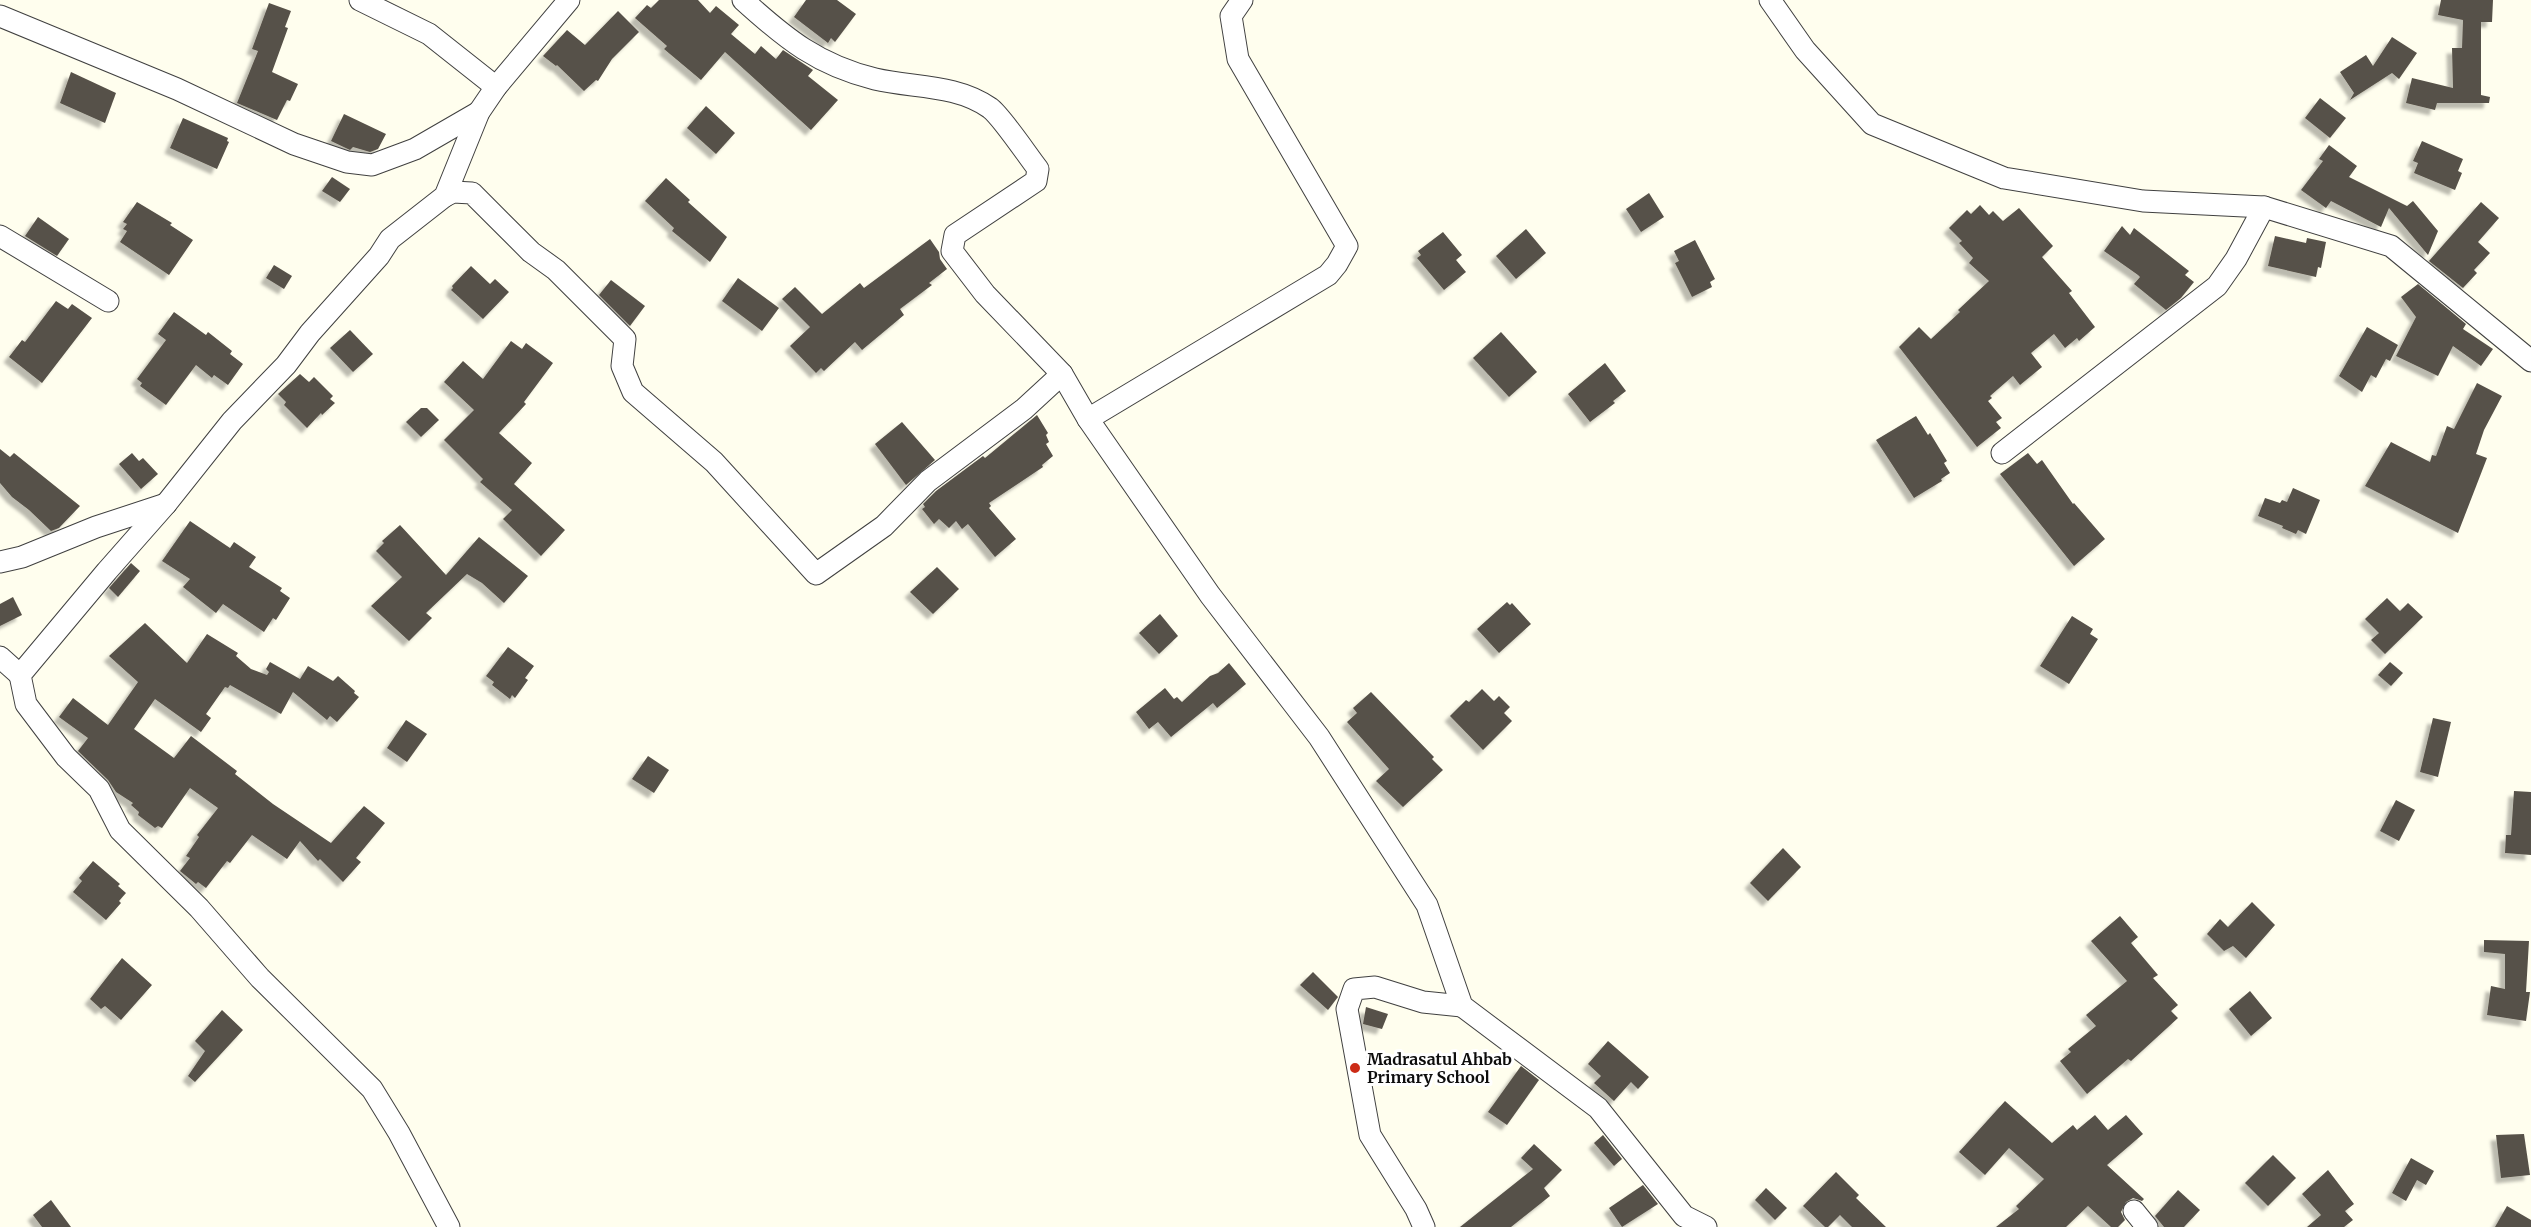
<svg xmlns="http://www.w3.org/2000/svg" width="2531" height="1227" font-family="Merriweather,serif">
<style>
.building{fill:#575148;filter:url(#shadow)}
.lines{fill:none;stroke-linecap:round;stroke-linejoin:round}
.minor-casing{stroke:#404040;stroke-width:23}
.minor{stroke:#fff;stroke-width:21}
.poi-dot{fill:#cc2b16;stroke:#fff;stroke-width:2}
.labels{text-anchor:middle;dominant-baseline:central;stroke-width:6;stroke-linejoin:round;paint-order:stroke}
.poi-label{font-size:16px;font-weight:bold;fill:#0d0d0d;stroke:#fff;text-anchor:start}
</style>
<defs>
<filter id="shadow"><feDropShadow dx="-5.5" dy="5.5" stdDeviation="1.5" flood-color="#0004"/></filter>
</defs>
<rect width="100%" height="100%" fill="#fffeee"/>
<!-- building -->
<g class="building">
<path d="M659,0h39l12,13 6,-7 23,19 -8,9 24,20 6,-8 15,13 7,-9 30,20 -5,6 30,24 -27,30 -86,-78 -24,28 -37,-31 3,-3 -32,-28 12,-13 4,3z"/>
<path d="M806,0h31l19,14 -21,28 -4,-4 -3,5 -34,-26z"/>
<path d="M2441,0h52l-1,22h-11v73l9,2 -1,6h-52l-2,7 -29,-7 6,-25 41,10 -1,-40h10l1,-28 -25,-5z"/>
<path d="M269,3l22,8 -6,16 3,1 -16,44 26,12 -8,17 -3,-1 -10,20 -40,-17 21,-52 -6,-2z"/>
<path d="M618,11l21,21 -27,27 -14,22 -2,-1 -12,11 -27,-26 -1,1 -13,-10 24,-26 18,15z"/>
<path d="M2392,37l25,16 -18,26 -7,-6 -42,27 4,-7 -14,-21 26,-17 7,11z"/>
<path d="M71,72l45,21 -11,30 -45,-20z"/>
<path d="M2320,98l26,20 -16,20 -25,-20z"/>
<path d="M706,106l29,27 -19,21 -29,-26z"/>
<path d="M344,114l42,20 -8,15 -8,3 -17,-5 -3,3 -19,-9z"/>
<path d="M183,118l45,20 -1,3 2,1 -12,27 -47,-21z"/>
<path d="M2422,141l41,18 -5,12 4,2 -7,17 -41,-17 4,-10 -5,-2z"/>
<path d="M2329,145l28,21 -8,11 58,29 6,-5 25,30 -10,24 -39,-47 -8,19 -50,-26 -5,7 -25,-18 22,-29 -4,-2z"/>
<path d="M332,177l18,12 -10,13 -18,-11z"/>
<path d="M666,178l24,22 -2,2 39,35 -17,25 -38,-31 2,-3 -29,-27z"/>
<path d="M1649,193l15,24 -23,15 -15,-23z"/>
<path d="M137,202l35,21 -2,2 23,15 -24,35 -49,-33 7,-11 -4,-2 4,-5 -4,-2z"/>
<path d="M2481,202l18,16 -21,24 12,11 -16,17 3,3 -14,15 -34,-27z"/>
<path d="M1980,205l9,10 4,-4 10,10 16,-13 34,38 -11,11 30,34 -3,2 26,34 -16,14 -2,-3 -12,10 -11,-14 -23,19 11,14 -22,18 -7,-9 -23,20 2,2 -4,3 14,17 -6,4 5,6 -24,19 -78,-100 20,-20 12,12 29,-27 -2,-2 31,-29 -20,-18 4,-5 -14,-15 3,-2 -13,-13 18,-18 4,4z"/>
<path d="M38,217l31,22 -12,17 -32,-20z"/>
<path d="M2122,226l8,9 4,-7 55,43 -4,4 9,7 -13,16 -15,12 -32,-26 6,-7 -2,-2 -34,-24z"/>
<path d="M1526,229l20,24 -30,26 -20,-23z"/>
<path d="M1443,232l19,23 -6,5 10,12 -22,18 -27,-32 4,-3 -3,-4z"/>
<path d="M2275,236l31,7 1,-5 19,4 -5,26 -3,-1 -2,10 -48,-11z"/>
<path d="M930,239l9,13 1,7 7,10 -18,14 3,2 -32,24 4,6 -42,35 -7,-8 -31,29 -3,-3 -5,5 -26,-27 20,-19 -28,-28 13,-12 27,27 38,-31 4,5z"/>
<path d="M1695,240l20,39 -5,3 2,5 -20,10 -17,-34 4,-2 -5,-10z"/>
<path d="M274,265l18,11 -8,13 -18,-11z"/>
<path d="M471,266l19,18 5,-5 14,13 -26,27 -32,-29 2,-2 -1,-2z"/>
<path d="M738,278l41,30 -17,23 -40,-30z"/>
<path d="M611,280l34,26 -15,20 -31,-31z"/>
<path d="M2418,284l48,40 -3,5 30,20 -12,17 -28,-20 -15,30 -42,-20 20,-39 -15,-20z"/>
<path d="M56,301l12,8 4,-5 20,14 -50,65 -33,-26 13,-17 3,2z"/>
<path d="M174,312l32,23 2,-3 24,19 -2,3 13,10 -15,21 -14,-10 -2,3 -16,-13 -30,40 -26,-19 2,-3 -5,-4 29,-39 -8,-6z"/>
<path d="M2367,327l31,18 -8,16 -4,-2 -10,19 -5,-3 -9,17 -23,-16z"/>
<path d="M350,330l23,24 -20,18 -23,-24z"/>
<path d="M1501,332l36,40 -28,25 -36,-39z"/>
<path d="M511,341l11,8 4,-6 27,20 -29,39 2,2 -27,29 33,30 -18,21 51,46 -24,26 -38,-37 9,-9 -32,-28 3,-3 -39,-39 30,-30 -30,-28 19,-21 20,18z"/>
<path d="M1605,363l21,28 -13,10 2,2 -25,19 -22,-28z"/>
<path d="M300,374l9,8 5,-5 19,19 -3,3 5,4 -13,12 -1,-2 -14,15 -23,-23 2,-3 -8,-8z"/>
<path d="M2477,383l25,13 -18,34 -8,24 11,4 -29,75 -93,-47 26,-44 39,20 2,-7 4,1 11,-30 7,3z"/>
<path d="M421,408h6l12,12 -18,17 -15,-15z"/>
<path d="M1037,415l11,18 -2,2 3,7 -3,2 7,12 -11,9 1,2 -54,36 2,3 -2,2 27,31 -21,18 -27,-33 -6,5 -6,-8 -7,7 -10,-9 -5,5 -12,-15 3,-2 -2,-3 13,-13 47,-35 2,2z"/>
<path d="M1916,416l12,19 2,-2 17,28 -3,2 6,10 -9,6 1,2 -28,17 -38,-58z"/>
<path d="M902,422l33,38 -29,25 -31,-41z"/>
<path d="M0,449l10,8 4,-4 66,53 -21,22 -8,3 -22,-21 -17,-13 -12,-14z"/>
<path d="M132,453l7,8 4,-3 15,16 -17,15 -22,-25z"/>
<path d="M2028,453l9,11 5,-4 31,44 1,-1 31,36 -31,27 -74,-92z"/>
<path d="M2293,488l27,12 -14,34 -8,-4 -2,4 -14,-6 1,-2 -25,-10 7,-18 15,5 2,-3 5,2z"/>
<path d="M190,521l40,27 4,-6 22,15 -7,10 33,21 -2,3 10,7 -14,22 -3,-2 -9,14 -41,-28 -7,9 -33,-26 7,-8 -28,-18z"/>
<path d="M400,525l46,50 33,-38 49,39 -24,27 -22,-20 -15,-9 -41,39 6,5 -23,23 -38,-35 31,-29 -26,-26 8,-8 -2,-2z"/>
<path d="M131,563l9,8 -22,26 -9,-9z"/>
<path d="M937,567l22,22 -26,25 -23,-22z"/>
<path d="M13,597l9,18 -22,11v-22z"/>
<path d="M2387,598l13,13 8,-8 15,14 -38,37 -14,-14 8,-7 -14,-14z"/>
<path d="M1507,602l3,3 2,-2 19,21 -32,29 -22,-24z"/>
<path d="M1160,614l18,22 -19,18 -20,-21z"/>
<path d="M2072,616l21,13 -3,5 8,5 -29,45 -29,-18z"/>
<path d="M145,623l42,40 20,-29 31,19 -2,3 15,13 16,6 2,-3 -3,-3 4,-7 30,17 8,-13 25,15 5,-5 17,15 -1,2 5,4 -22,25 -7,-6 -3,4 -34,-28 -12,22 -51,-29 -2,3 -3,-1 -19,27 5,4 -10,14 -46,-33 -21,30 40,29 17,-22 46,35 -2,3 38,30 58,39 33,-37 21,17 -29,35 5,4 -18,20 -23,-23 -2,2 -18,-20 -13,18 -35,-24 -22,28 -3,-2 -21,27 -8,-6 -2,2 -16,-13 10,-13 -4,-2 13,-19 -2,-2 21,-27 -28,-20 -28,40 -4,-2 -3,2 -17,-13 1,-3 -8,-7 2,-2 -17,-11 -8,-12 -30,-29 10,-13 -29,-21 14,-19 35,27 30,-43 -29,-26z"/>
<path d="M508,647l26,19 -9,12 3,2 -13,18 -3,-3 -2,4 -18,-14 2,-3 -8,-6z"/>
<path d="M2390,662l13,11 -12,13 -13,-11z"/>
<path d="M1229,663l17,21 -29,24 -4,-5 -42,34 -13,-15 -9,7 -13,-17 29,-24 9,11 3,-2 5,5 28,-26 8,-3z"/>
<path d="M1482,689l12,12 5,-5 11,11 -6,6 8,8 -29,29 -33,-34 16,-16 3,2z"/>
<path d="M1371,692l63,65 -2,2 11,11 -40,37 -27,-26 13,-12 -42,-47 10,-9 -4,-5z"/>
<path d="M2433,718l18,4 -13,55 -18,-5z"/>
<path d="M406,720l21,14 -20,28 -20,-14z"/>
<path d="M648,756l21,14 -15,23 -22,-14z"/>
<path d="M2514,791l17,1v63l-26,-2 1,-18h5z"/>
<path d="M2396,800l19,10 -16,31 -19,-10z"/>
<path d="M1783,848l18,19 -33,34 -18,-18z"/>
<path d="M93,861l27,23 -2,2 8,7 -7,8 2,2 -15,17 -33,-28 9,-11 -3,-3z"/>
<path d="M2252,902l23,23 -29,33 -13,-12 -9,5 -17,-17 13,-15 8,8z"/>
<path d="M2120,916l18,21 -7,6 27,32 -5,3 25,27 -7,6 7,7 -47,43 -3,-2 -41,35 -27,-33 11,-9 -3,-3 28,-23 -10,-11 41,-34 -36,-40z"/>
<path d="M2484,940l45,1 -3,51h4l-4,29 -39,-6 4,-29 14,3v-35l-21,-2z"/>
<path d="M122,958l30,27 -31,35 -16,-14 -4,3 -11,-10z"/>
<path d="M1313,972l25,25 -10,13 -28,-25z"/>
<path d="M2250,991l22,27 -21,18 -22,-27z"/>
<path d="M1366,1007l22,7 -6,15 -19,-5z"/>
<path d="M222,1010l21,20 -48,52 -7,-6 17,-25 -10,-10z"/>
<path d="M1608,1041l41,36 -11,12 -7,-7 -17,19 -20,-18 7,-7 -13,-12z"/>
<path d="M1521,1066l18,14 -32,45 -19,-13z"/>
<path d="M2005,1101l47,42 21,-18 4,5 18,-15 13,15 18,-15 17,19 -36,31 37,34 -2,2 -9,-3 -7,4 -5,10 4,8 -7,7h-7l-23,-21 -22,21h-70l23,-18 -3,-3 28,-27 -35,-31 -24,27 -26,-23z"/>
<path d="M2524,1134l6,41 -29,3 -5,-43z"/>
<path d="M1603,1135l19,24 -8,7 -20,-23z"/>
<path d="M1534,1144l28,26 -18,18 6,8 -39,31h-51l73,-58 -12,-11z"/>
<path d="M2273,1155l23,23 -28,28 -23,-23z"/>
<path d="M2411,1158l23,13 -8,14 -9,-5 -11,21 -14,-8z"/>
<path d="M2328,1170l26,34 -9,7 8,9 -9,7h-37l14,-12 -19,-21z"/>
<path d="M1836,1172l23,23 -3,3 30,29h-34l-12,-12 -12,12h-3l-22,-21z"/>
<path d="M1643,1185l15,19 -36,23 -13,-19z"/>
<path d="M1766,1188l21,20 -12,12 -20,-20z"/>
<path d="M2178,1190l22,20 -16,17h-20l-9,-11z"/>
<path d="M51,1200l20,27h-29l-9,-12z"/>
<path d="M2507,1206l24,14v7h-36z"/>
</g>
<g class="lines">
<!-- minor casing -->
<g class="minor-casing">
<g id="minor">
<path d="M360,0l69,34 67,53"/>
<path d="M743,0c43,39 75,65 132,79 38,9 81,5 115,29 12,9 37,47 48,61l-2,12 -81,54 -3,16 33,43 77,80 26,45 122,176 109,142 108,168 35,101 136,102 86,108 22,11"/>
<path d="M1770,0l35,50 67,74 132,54 139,23 121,6 127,39 140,115"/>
<path d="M0,16l177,73 117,55 53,18 25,3 43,-16 64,-37"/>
<path d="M445,196l8,-4 19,1 59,59 25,18 69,69 -3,27 11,26 81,70 102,112 68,-48 44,-45 96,-72 38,-35"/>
<path d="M0,236l108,65"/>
<path d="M1088,419l240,-144 9,-11 10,-18 -109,-187 -7,-43 11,-16"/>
<path d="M2002,453l215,-167 19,-27 28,-52"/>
<path d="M0,562l22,-5 74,-30 70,-23"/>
<path d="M0,657l20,18"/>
<path d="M2134,1211l13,16"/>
<path d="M449,1227l-50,-94 -27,-44 -112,-111 -61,-70 -79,-78 -21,-41 -33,-32 -40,-53 -6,-29 87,-104 59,-67 66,-83 54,-56 24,-32 69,-77 11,-17 55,-43 34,-84 17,-25 73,-87"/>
<path d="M1424,1227l-8,-18 -46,-74 -23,-126 7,-20 21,-2 48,15 39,4"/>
</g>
</g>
<!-- minor -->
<use href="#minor" class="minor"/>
</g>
<!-- markers -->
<circle class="poi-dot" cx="1355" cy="1068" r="6"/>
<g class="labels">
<!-- poi labels -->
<g class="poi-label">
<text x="1367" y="1059">Madrasatul Ahbab<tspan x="1367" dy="18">Primary School</tspan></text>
</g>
</g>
</svg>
